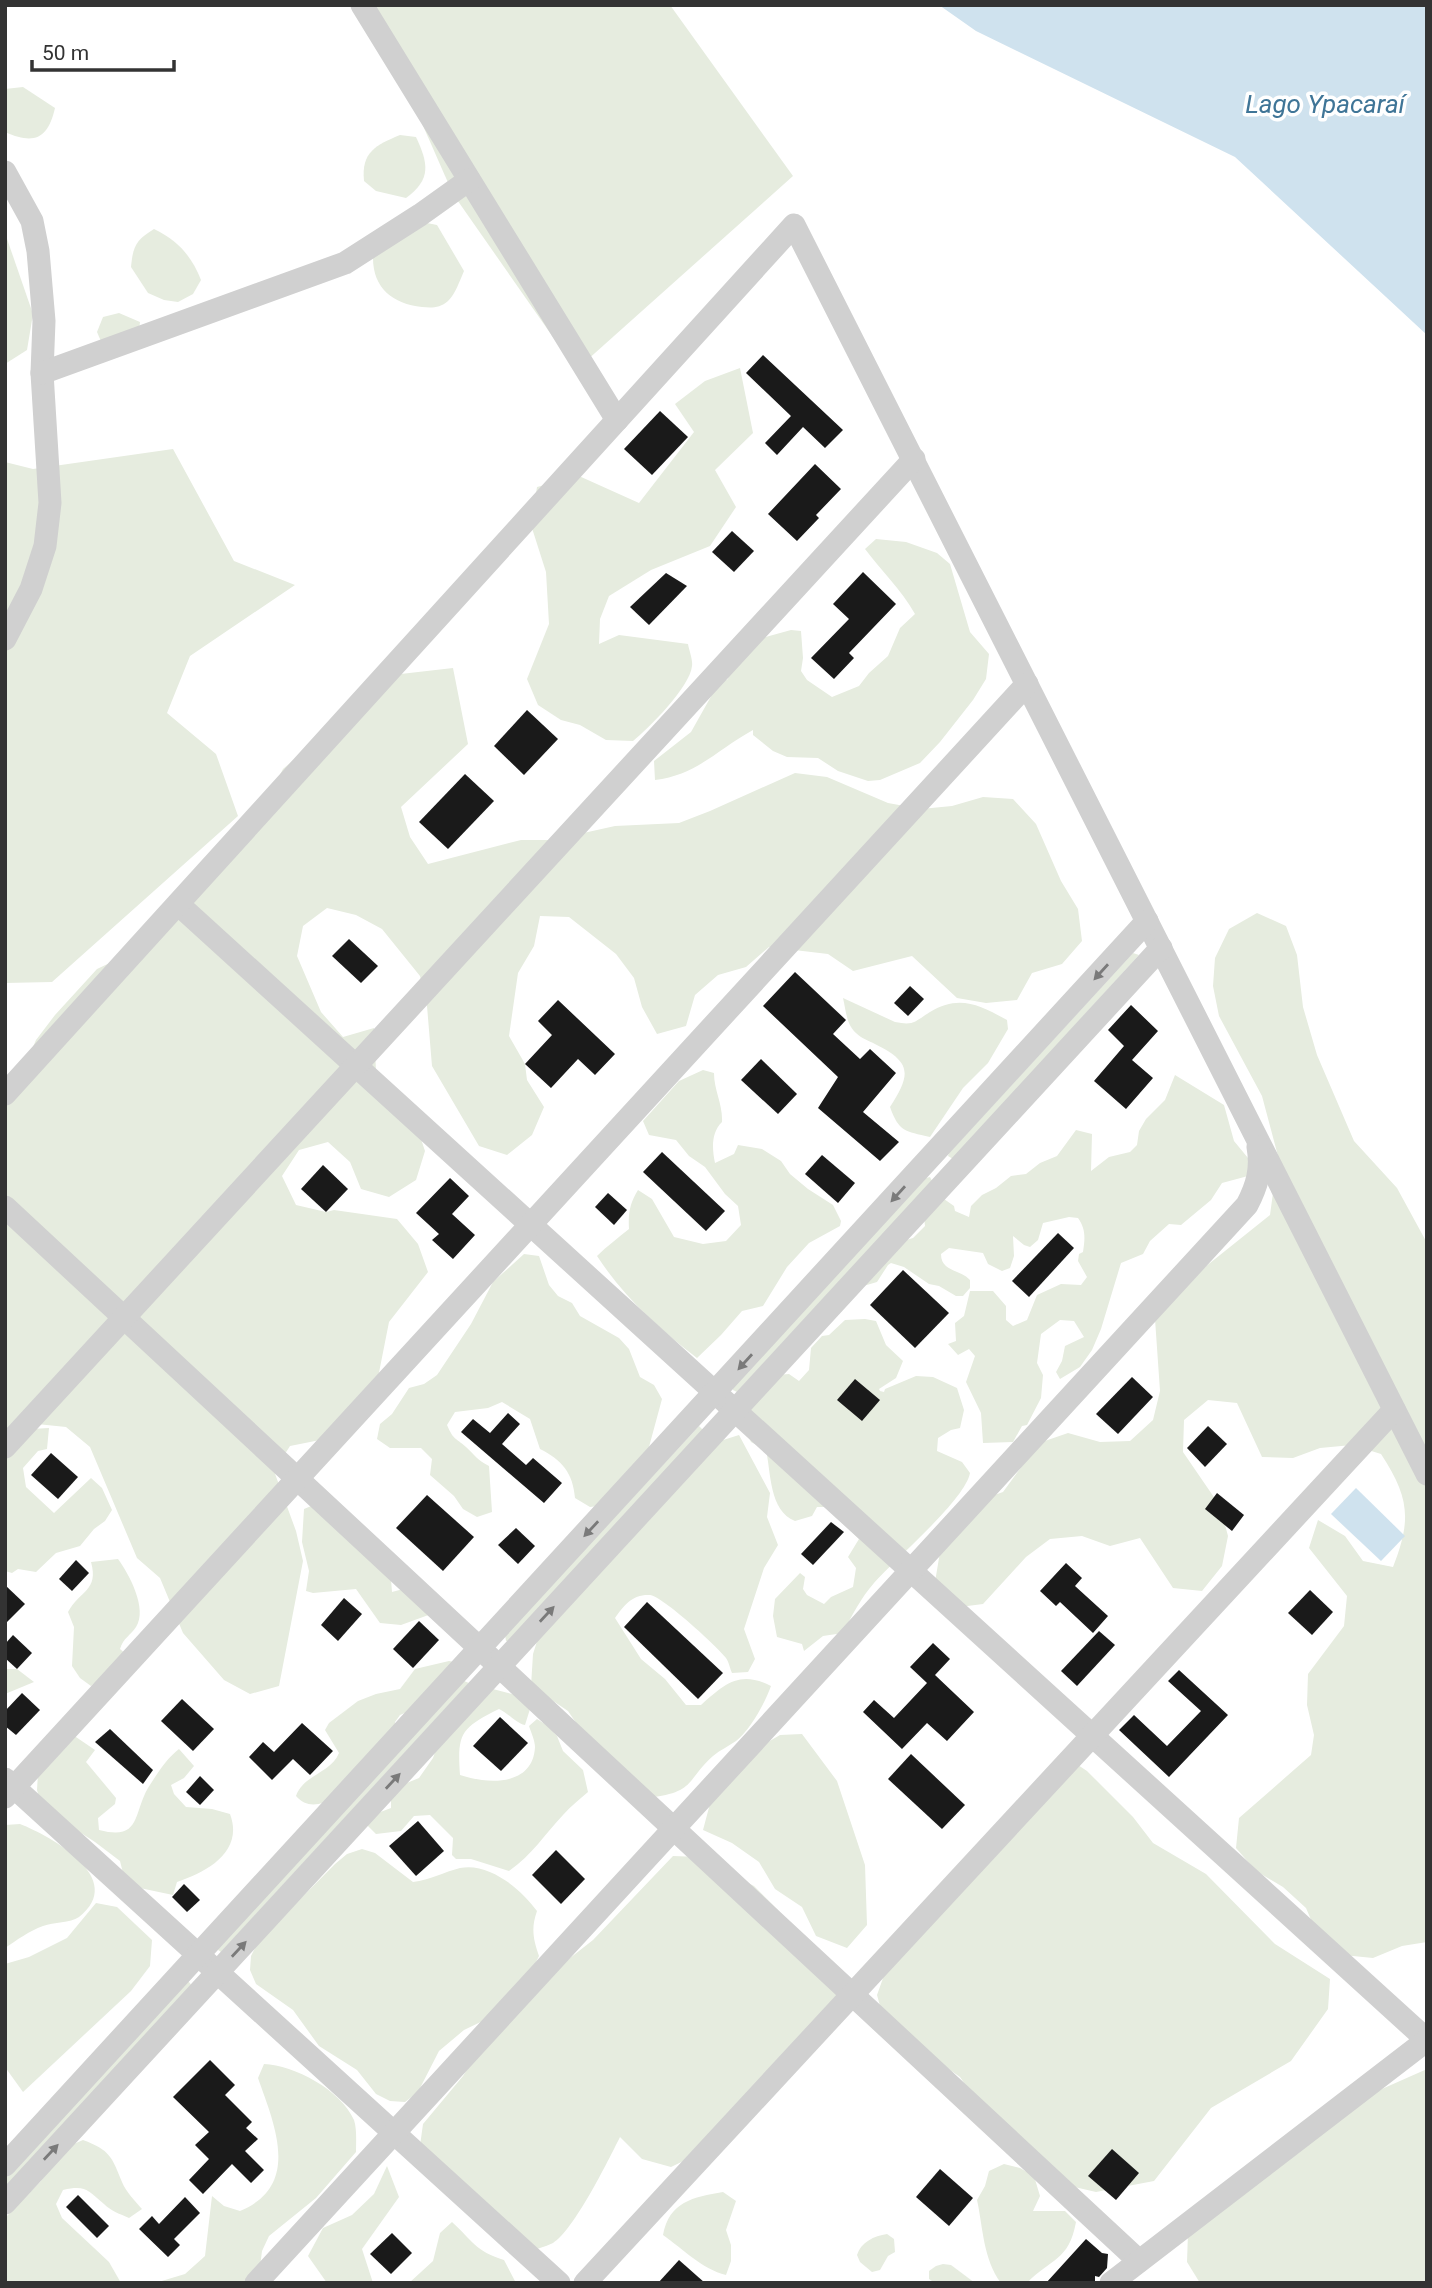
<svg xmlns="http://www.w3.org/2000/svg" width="1432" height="2288" font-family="Roboto,sans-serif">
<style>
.green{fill:#e6ecdf}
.water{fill:#cfe2ee}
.building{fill:#1a1a1a}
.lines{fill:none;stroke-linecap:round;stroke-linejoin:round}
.minor{stroke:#d0d0d0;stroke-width:23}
.oneway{fill:#7a7a7a}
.labels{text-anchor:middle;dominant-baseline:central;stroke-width:7;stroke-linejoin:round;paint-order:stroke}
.water-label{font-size:26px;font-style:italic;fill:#3f7597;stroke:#fff}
</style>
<rect width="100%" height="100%" fill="#fff"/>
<!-- green -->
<g class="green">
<path d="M370,5h300l123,171 -217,194 -123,-176z"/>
<path d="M23,87l32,21c-7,31 -21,37 -50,24v-43z"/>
<path d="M400,135l16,2c12,26 16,42 -10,61l-30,-7 -12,-10c-3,-29 12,-36 36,-46z"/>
<path d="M422,222l15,3 27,46c-4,9 -9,24 -16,30 -8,7 -16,7 -26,6 -29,-3 -49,-19 -49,-49z"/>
<path d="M154,229c24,12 37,26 47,51l-8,14 -15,8 -14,-2 -16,-7 -17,-26c2,-21 5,-27 23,-38z"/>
<path d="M5,233l28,81 -6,36 -22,14z"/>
<path d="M119,313l21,9 -2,16 -35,8 -6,-14 6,-15z"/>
<path d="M740,368l13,65 -38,37 21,37 -26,39 -59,24 -42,26 -9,23 -1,25 20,-9 69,9c1,6 5,16 4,22 -2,21 -43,62 -59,75l-27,-1 -26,-15 -19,-5 -23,-15 -11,-26 22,-55 -3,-52 -15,-47 6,-38 42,-11 60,27 55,-71 -19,-28 30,-23z"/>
<path d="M173,449l61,112 61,24 -105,71 -23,57 49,41 22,62 -186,166 -47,1v-521l28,7z"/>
<path d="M876,539l30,3 31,11 13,11 20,68 19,22 -3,25 -13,21 -33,42 -20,21 -40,17 -12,1 -30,-10 -20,-13 -31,-1 -14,-6 -20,-16v-5c-35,19 -56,45 -98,50l-1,-19 37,-29 27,-48 10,-5 4,-23 9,-12 50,-14 10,1 2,27 -2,13 6,9 25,17 27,-11 10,-13 19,-17 12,-28 15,-14c-14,-25 -33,-42 -50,-65z"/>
<path d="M453,668l15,76 -67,63 9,30 18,27 93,-24h31l63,-14 64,-3 31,-12 85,-38 32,4 61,26 33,6 31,-3 31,-9 30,2 23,25 25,57 17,28 4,32 -20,23 -30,9 -15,27 -31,3 -29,-5 -45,-42 -59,15 -25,-17 -59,-7 -23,20 -28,8 -23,20 -9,31 -29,8 -15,-27 -8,-29 -18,-24 -47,-37 -29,-1 -6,30 -16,27 -9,63 16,28 2,16 17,27 -12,28 -25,20 -28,-9 -47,-80 -5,-60 -7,-30 -38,-47 -26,-14 -29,-7 -24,18 -6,30 24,56 22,25 31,-9 2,43 39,50 10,30 -9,29 -27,17 -28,-8 -11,-27 -22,-20 -29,8 -17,26 14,29 30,7 8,-2 63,9 21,25 10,28 -39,50 -18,91 -21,21 -60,12 -16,25 22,60 7,30 -24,125 -29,8 -26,-14 -41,-47 -23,-55 -23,-20 -47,-111 -24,-20 -29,-3 -6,5 18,-1 -2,21 -9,2 -15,17 3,19 28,26 37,-35 11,10 10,22 -7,11 -11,8 -14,17 -24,7 -20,19 -18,-3 -6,4 -7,-2v-470l6,-4 25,-57 19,-25 42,-46 57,-27 100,-118 29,-55 109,-94z"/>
<path d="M1257,913l29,13 11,29 6,52 14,48 37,86 43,47 30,55v699l-25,4 -29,12 -30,-3 -25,-19 -12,-28 -23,-21 -27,-16 -20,-23 3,-30 72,-63 3,-20 -7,-30 1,-31 36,-48 3,-30 -38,-48 9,-28 27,16 18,25 30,6c19,-48 16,-70 -12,-113l-29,-9 -32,3 -27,10 -31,-1 -25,-54 -29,-3 -24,20 -1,32 37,54 8,30 -6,30 -20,25 -29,-3 -33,-50 -30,8 -28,-10 -32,3 -24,18 -43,47 -31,4 -17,-26 5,-30 34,-50 29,-10 36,-49 29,-10 32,9 30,-1 23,-21 7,-29 -5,-72 40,-44 75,-60 8,-59 -16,-60 -43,-80 -6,-30 2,-28 14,-29z"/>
<path d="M1133,953l6,2 -186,204 -5,-3 1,-3z"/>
<path d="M843,998l52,24c20,4 20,-1 35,-10 29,-18 50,-7 77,8l1,9 -20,34 -25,25 -33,49c-25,-6 -31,-5 -40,-30 22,-34 21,-45 -15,-63 -6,-3 -14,-6 -19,-11 -10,-9 -10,-23 -13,-35z"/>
<path d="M703,1070l11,3c0,18 9,31 8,49 -11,11 -10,26 -7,41l19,-9 4,-9 24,4 19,12 9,13 18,15 25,16 8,16 -1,5 -31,17 -22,24 -24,39 -21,5 -21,24 -24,23c-38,-29 -74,-62 -100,-102 10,-10 21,-18 32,-27 -1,-16 1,-26 9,-39l14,9 22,38 29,7 23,-3 15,-16 -3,-19 -13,-12 -20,-27 -16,-11 -13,-16 -27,-5 -6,-14 36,-40z"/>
<path d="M1175,1075l49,30 10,36 14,17v18l-26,7 -11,17 -30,25 -12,-1 -19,17 -7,13 -22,9 -20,66 -9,21 -12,17 -20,12 -4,-7 6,-11 3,-15 19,-9 -10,-16 -14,-1 -19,14 -4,29 6,12 -2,23 -14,27 -5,1 -9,16 -30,1 -2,-30 -15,-31 9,-26 -6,-7 -11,6 -10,-11 8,-3 -1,-18 9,-7 6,-25h23l13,15v14l7,6 14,-6 10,-25 24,-11 20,1 6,-8 -9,-16 1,-7 4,-2c2,-13 3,-23 -5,-34l-9,-1 -26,6 -5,17 -8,7 -6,-2 -11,-9 1,20 -4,12 -8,3 -14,-7 -5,-11 -34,-5 -8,6c0,18 19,15 29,26v8l-7,8h-7l-17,-10 -10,-2 -25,-17 -13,-4 -3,2 -11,17 -17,5 33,-43 20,-6 12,-12 -1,-9 20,-18 10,7 1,5 14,6 2,-11 11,-11 14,-7 15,-12 15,-2 14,-11 17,-7 19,-26 16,4 -1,37 18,-14 21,-5 7,-7 2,-14 7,-12 19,-19z"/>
<path d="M930,1177l2,4 -195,211 -4,-2v-4l193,-208z"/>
<path d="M524,1254l15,2 10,29 9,11 14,7 8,13 39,22 10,11 11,28 14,8 8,14 -16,59 -40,47 -16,2 -15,-9c-2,-25 -13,-38 -35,-49l-10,-30 -28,-17 -14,6 -33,4 -8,13c7,16 8,12 19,22 10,9 11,13 23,19l3,46 -15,5 -14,-8 -9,-13 -24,-21 2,-16 -11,-11h-31l-13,-9 3,-15 12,-10 17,-26 15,-4 13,-9 34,-51 22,-42z"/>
<path d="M865,1319l11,2 10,24 17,16 -7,17 -17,11 1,2 4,1 1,-3 31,-13 17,1 24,11 7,22 -4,18 -9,2 -13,8 -1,13 25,11 8,11c-5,27 -75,86 -96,110 -13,15 -22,32 -31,50l-20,3 -19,15 -2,-7 -25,-7 -4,-21 2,-17 25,-26 5,4 -2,12 4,6 17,9 7,-7 22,-10 3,-19 -8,-11 11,-18 -34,-32h-8l-5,9 -17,5c-26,-10 -24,-49 -29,-71l-15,-8 -14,-31 40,-36 12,-1 10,7 10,-11 2,-22 11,-12 7,-1 16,-15z"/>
<path d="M699,1426l4,4 -194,211h-3l-1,-6z"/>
<path d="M739,1435l31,58 -3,24 11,28 -14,23 -20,61 11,30 -7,13 -16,1c-2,-4 -3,-11 -6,-15 -8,-11 -64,-62 -76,-63 -17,-1 -26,10 -35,23l26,41 24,20 21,26h15c24,-21 38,-35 70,-19 -6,17 -21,44 -35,55 -7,5 -16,9 -23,15 -26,23 -18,36 -60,41l-59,-48 -26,-38 -37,-25 2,-32 7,-22 161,-185z"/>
<path d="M316,1504l74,63 2,25 15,-4 27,25 -33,12 -21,-2 -24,-34 -43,4 -7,-2 3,-20 -7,-29 2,-33z"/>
<path d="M118,1559c11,15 30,50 18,68 -5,8 -13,11 -16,22l8,7 -37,30 -11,-8 -8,-12 2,-39 -6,-15c12,-22 31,-21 23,-50z"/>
<path d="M449,1661l5,1 -19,38 -35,15 -5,7 2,15c-19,19 -73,92 -101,59 7,-21 35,-23 43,-43l-14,-23 4,-7 29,-22 18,-7 24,-5 15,-20z"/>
<path d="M5,1669h12l17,13 -29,12z"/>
<path d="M464,1681l5,2 -248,269 -3,-2 1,-4z"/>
<path d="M489,1688l31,8 10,13 -5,16c-9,-2 -17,-12 -26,-16 -38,19 -42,24 -39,66 27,9 73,12 75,-28 0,-6 -4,-15 -6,-21l8,-7 11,7 9,10 6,15 20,19 5,22c-8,7 -17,14 -25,23 -18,19 -31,40 -54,56l-38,-12h-15l-4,-4 1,-17 -23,-23 -16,1 -13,15 -25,3 -9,-9 3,-9 21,-8v-15l6,-6 22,-9 14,-20 7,-20z"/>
<path d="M802,1734l35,47 28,84 2,60 -20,23 -31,-12 -14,-29 -27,-18 -16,-27 -27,-19 -29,-13 8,-30 40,-48 29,-17z"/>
<path d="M73,1735l22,15 -9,12 30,36 -1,6 -17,14 1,12c42,11 34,-16 49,-42 9,-14 18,-29 31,-39l15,17 -10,12 -13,7 3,9 12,13 26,2 18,5c14,37 -22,58 -53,68l-4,13 -38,-8 -11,-10 -4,-16 -25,-19 -37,-24 -19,-21 -2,-7 1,-17z"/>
<path d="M1066,1757l21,14 46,46 20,26 53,31 69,70 55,35 -2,30 -37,52 -80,47 -57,73 -58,11 -30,-7 -88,-82 -18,-26 -75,-53 -8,-29 10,-28z"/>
<path d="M20,1824c31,12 108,55 59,93 -9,6 -25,5 -36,9 -14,5 -26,14 -38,22v-123z"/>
<path d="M362,1849l13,4 38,29c17,-2 31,-10 47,-14 29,-6 61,21 77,43 -6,17 -4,28 2,45l-7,14 -41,47 -27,13 -25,21 -21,41 -13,10 -15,-1 -14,-7 -19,-24 -38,-24 -26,-36 -37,-26 -6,-14 1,-14 7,-14 77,-78 12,-10z"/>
<path d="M673,1856l27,1 54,29 23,23 80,93 -159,152 -27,13 -29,-8 -22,-22c-12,24 -46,93 -67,106 -8,4 -18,6 -26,9l-108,-99 4,-29 40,-48 17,-27 62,-69 51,-40z"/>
<path d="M96,1903l21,4 35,33 -2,26 -19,25 -108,101 -18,-25v-103l24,-7 38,-19z"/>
<path d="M185,1982h4l3,4 -187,203v-11z"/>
<path d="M264,2064c30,1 77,26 90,56 3,9 2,22 2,32l-40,46 -47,38 -7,15 -2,16 -9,16h-96l30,-9 20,-18 7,-60 12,10 16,5c62,-26 34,-87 18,-133z"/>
<path d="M1427,2069v214h-227l-13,-21 1,-29 142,-121z"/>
<path d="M83,2140c27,10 29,17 39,42 4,10 13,19 20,27l-13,9c-9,-4 -18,-7 -25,-14 -17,-14 -18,-19 -41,-14l-7,14 6,14 47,44 12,21h-116v-65l35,-36 29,-36z"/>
<path d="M1004,2164l16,4 14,8 6,20 -7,15h32l11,11c-7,39 -25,36 -49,61h-26c-18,-24 -18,-56 -24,-83l8,-14 4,-15z"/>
<path d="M387,2166l12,31 -37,52 11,34h-46l-19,-27 15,-28 29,-13 22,-21z"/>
<path d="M723,2192l13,9 -10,29 5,15v16l-5,14c-24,-6 -43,-26 -63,-40 6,-33 30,-38 60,-43z"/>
<path d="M452,2222c21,19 23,29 52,38l12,23h-107l24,-22 7,-28z"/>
<path d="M887,2234l7,5 1,13 -7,4 -8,14 -8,2 -12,-10 -3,-7c4,-13 17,-19 30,-21z"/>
<path d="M943,2264l8,1 24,18h-40l-6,-4v-8l7,-5z"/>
</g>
<!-- water -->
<g class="water">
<path d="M939,5h488v330l-192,-178 -259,-126z"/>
<path d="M1356,1488l49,48 -24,25 -50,-47z"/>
</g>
<!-- building -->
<g class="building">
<path d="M763,355l80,75 -18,18 -22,-21 -26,28 -12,-12 26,-27 -45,-43z"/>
<path d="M660,411l28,26 -36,38 -28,-26z"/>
<path d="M815,464l26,25 -25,26 3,3 -22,23 -29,-27z"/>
<path d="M732,531l22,20 -20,21 -22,-20z"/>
<path d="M863,572l33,32 -47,49 5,5 -20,21 -23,-21 38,-39 -16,-15z"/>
<path d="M666,573l21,13 -38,39 -19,-18z"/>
<path d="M527,710l31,29 -34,36 -30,-29z"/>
<path d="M465,774l29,27 -46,48 -29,-27z"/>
<path d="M349,939l29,27 -17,17 -29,-27z"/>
<path d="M795,972l51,48 -13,14 27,25 10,-10 26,24 -33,39 36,30 -19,19 -62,-53 20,-31 -75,-71z"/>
<path d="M910,986l14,13 -16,17 -14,-13z"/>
<path d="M558,1000l57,54 -20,21 -17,-16 -27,29 -26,-24 27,-29 -14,-14z"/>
<path d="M1131,1005l27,26 -26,29 21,18 -27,31 -32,-28 30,-35 -16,-16z"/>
<path d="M761,1059l36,35 -19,20 -37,-34z"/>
<path d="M662,1152l63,59 -19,20 -63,-59z"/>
<path d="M822,1155l33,28 -17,20 -33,-29z"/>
<path d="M323,1165l25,24 -22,23 -25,-23z"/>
<path d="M450,1178l19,18 -17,18 23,21 -22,24 -21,-19 7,-6 -23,-21z"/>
<path d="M608,1193l19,17 -13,15 -19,-18z"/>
<path d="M1058,1233l16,15 -45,49 -17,-16z"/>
<path d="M903,1270l46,43 -34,35 -45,-43z"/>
<path d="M1132,1377l21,20 -35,37 -22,-20z"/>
<path d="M855,1379l25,21 -18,21 -25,-21z"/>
<path d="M508,1413l12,11 -18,20 24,21 7,-7 29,25 -18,20 -83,-71 12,-13 17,14z"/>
<path d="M1208,1426l19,18 -22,23 -18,-19z"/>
<path d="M51,1453l27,24 -20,22 -27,-24z"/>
<path d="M1217,1493l27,22 -12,16 -27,-22z"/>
<path d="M427,1495l47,42 -31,34 -47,-43z"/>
<path d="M831,1522l13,10 -31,33 -12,-11z"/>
<path d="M516,1528l19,18 -17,18 -20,-19z"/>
<path d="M76,1560l13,13 -17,18 -13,-12z"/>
<path d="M1066,1563l16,15 -7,8 33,30 -15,17 -33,-31 -4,4 -16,-15z"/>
<path d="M5,1585l20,19 -20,20z"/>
<path d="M1310,1590l23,22 -21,23 -24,-22z"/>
<path d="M344,1598l18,16 -24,27 -17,-16z"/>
<path d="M647,1602l76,71 -25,26 -74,-72z"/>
<path d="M419,1621l20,19 -26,28 -20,-19z"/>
<path d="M1099,1631l16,14 -38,41 -16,-15z"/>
<path d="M13,1635l19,18 -15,16 -12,-11v-14z"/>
<path d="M933,1643l17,16 -15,16 39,37 -27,29 -20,-18 -25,26 -39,-37 11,-12 20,18 33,-35 -17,-16z"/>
<path d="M1179,1670l49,45 -59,62 -50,-47 15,-15 33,31 34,-35 -33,-30z"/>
<path d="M22,1693l18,17 -24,25 -11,-9v-15z"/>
<path d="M182,1699l32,30 -21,22 -32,-30z"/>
<path d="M500,1717l28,26 -27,28 -28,-25z"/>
<path d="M302,1723l31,28 -23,24 -17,-16 -21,21 -23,-23 14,-15 11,10z"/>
<path d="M110,1729l43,41 -10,14 -48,-42z"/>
<path d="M911,1754l54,51 -23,24 -54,-50z"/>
<path d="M200,1776l14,14 -14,15 -14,-13z"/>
<path d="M418,1821l26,30 -28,25 -27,-30z"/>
<path d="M556,1850l29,29 -24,25 -29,-29z"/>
<path d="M184,1884l16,16 -13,12 -15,-15z"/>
<path d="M210,2060l25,25 -10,10 27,27 -6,6 12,11 -13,12 19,19 -13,13 -19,-19 -29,30 -14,-14 20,-21 -14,-14 14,-13 -36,-35z"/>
<path d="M1112,2149l27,24 -23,27 -28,-24z"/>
<path d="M940,2169l33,29 -24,28 -33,-29z"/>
<path d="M78,2195l31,31 -12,12 -31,-31z"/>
<path d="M185,2197l15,16 -26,26 6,6 -12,12 -29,-28 13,-13 7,8z"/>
<path d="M392,2233l20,20 -21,21 -21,-20z"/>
<path d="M1086,2239l16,14 6,1 -1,14 -8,9 -4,-1v7h-49z"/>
<path d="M679,2260l26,23h-47z"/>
</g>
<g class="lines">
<!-- minor -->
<g class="minor">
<path d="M362,5l255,415"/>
<path d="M5,172l27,49 6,30 6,70 -2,52 8,130 -5,43 -14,43 -26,50"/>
<path d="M42,373l303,-110 75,-48 49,-35"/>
<path d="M178,904l1249,1136"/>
<path d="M5,1094l789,-869 633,1249"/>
<path d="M5,1207l1134,1054"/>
<path d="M5,1447l909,-988"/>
<path d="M5,1779l554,504"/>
<path d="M5,1797l1022,-1113"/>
<path d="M5,2165l1142,-1244"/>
<path d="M5,2203l1156,-1255"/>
<path d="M256,2283l991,-1078c10,-19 15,-36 11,-58"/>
<path d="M585,2283l809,-873"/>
<path d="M1111,2283l316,-243"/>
</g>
</g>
<!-- one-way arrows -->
<defs><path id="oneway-solid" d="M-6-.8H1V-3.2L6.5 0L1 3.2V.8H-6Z" transform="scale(1.75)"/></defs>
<g class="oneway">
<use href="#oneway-solid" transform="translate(1101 972) rotate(132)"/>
<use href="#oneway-solid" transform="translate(898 1194) rotate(132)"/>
<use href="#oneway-solid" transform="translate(745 1362) rotate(132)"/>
<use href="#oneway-solid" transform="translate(591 1529) rotate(133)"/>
<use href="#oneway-solid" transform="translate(547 1614) rotate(-47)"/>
<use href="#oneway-solid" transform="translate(393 1781) rotate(-47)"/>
<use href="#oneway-solid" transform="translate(239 1949) rotate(-47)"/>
<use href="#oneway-solid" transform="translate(51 2152) rotate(-47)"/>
</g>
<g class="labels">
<!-- water labels -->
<g class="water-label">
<text x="1325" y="104">Lago Ypacaraí</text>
</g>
</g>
<!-- border -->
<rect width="1432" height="2288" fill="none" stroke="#333333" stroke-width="14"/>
<!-- scale -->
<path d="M32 60v10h142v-10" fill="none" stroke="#333333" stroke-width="3.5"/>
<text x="42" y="60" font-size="21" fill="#333333" stroke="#ffffff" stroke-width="5" paint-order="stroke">50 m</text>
</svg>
